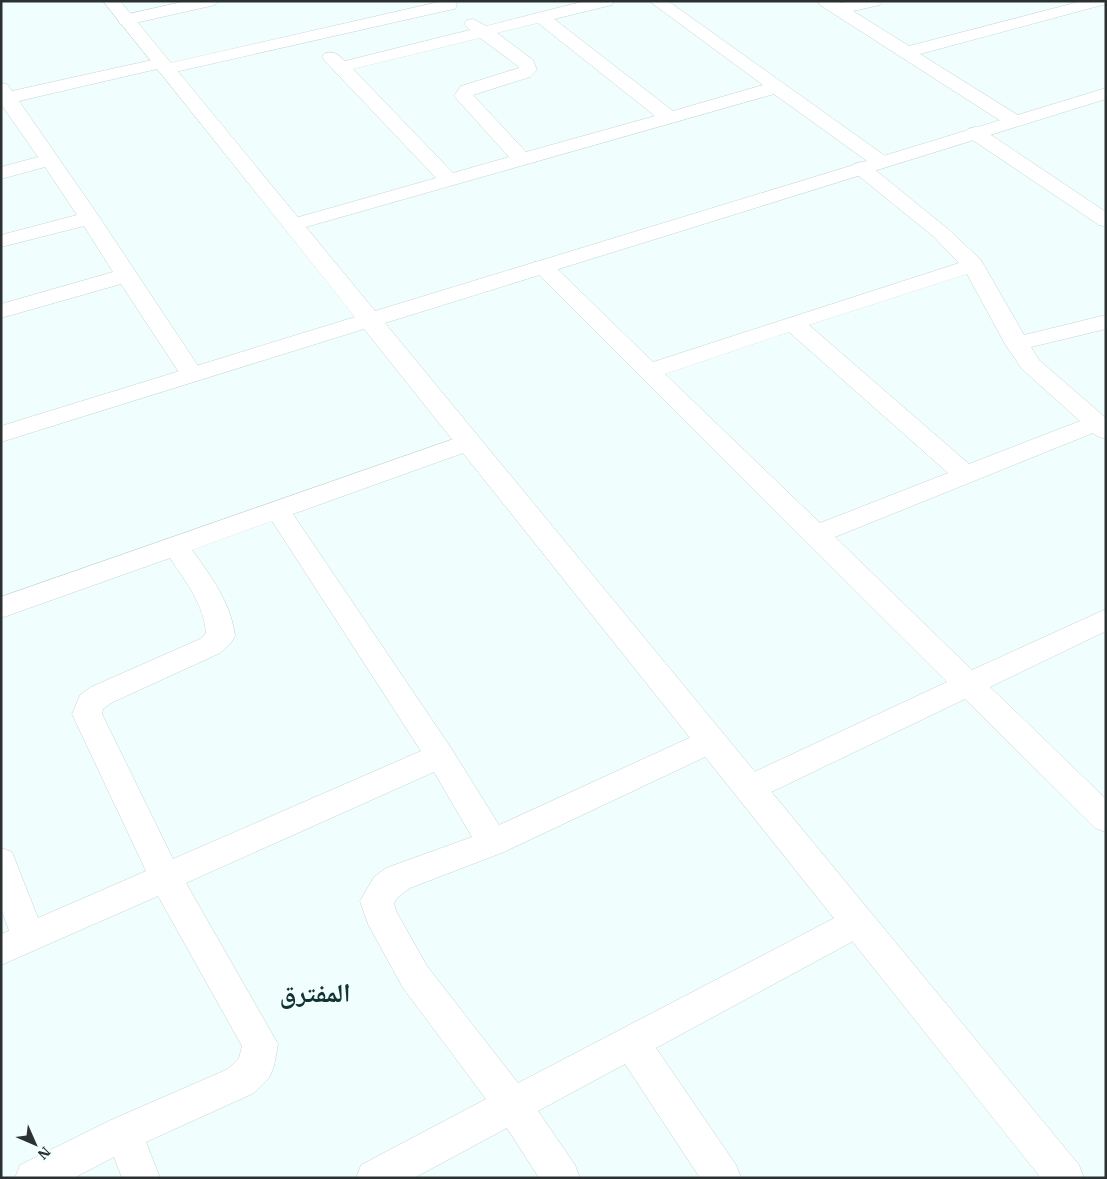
<svg xmlns="http://www.w3.org/2000/svg" width="1107" height="1179" font-family="'IBM Plex Serif','Noto Naskh Arabic',serif">
<style>
.lines{fill:none;stroke-linecap:round;stroke-linejoin:round}
.minor-casing{stroke:#c7d5d4;stroke-width:1}
.tertiary-casing{stroke:#c7d5d4;stroke-width:1}
.minor{fill:#fff;fill-rule:evenodd}
.tertiary{fill:#fff;fill-rule:evenodd}
.labels{text-anchor:middle;dominant-baseline:central;stroke-width:4;stroke-linejoin:round;paint-order:stroke}
.near-district-label{font-size:26px;font-weight:bold;fill:#113433;stroke:#f0fefe}
</style>
<rect width="100%" height="100%" fill="#f0fefe"/>
<g class="lines">
<!-- minor casing -->
<g class="minor-casing">
<g id="minor">
<path d="M186,1h31l-2,4 -89,20 -6,-1 -2,-4 2,-4z"/>
<path d="M443,1h12l2,4 -2,4 -6,1 -283,64 -6,-1 -3,-4 -138,32 81,117 104,157 -4,5 -8,2 -8,-2 -63,-96 -120,34v-14l112,-32 -29,-46 -83,21v-12l76,-20 -32,-48 -44,12v-12l37,-10 -37,-53v-21l6,1 5,7 149,-33 6,1 3,4z"/>
<path d="M585,1h29l-2,4 -58,14 119,92 90,-26 -114,-84h19l220,157 3,4 -3,4 -7,2 -7,-2 -100,-72 -475,135 -7,2 -7,-2 -3,-4 3,-4 151,-43 -111,-117 -3,-4 3,-4c9,-2 13,1 20,8l125,-31 -6,-6 3,-4 6,-1 13,7zM538,23l117,93 -129,36 -53,-57 57,-18 7,-7 -4,-10 -36,-27zM480,38l38,28 1,2 -58,18 -7,10 55,61 -56,16 -100,-104z"/>
<path d="M818,1h20l3,2 10,-2h31l-2,4 -27,6 56,35 173,-45h24v3l-186,50 101,63 2,4 -2,4 -7,2 -7,-2 -187,-120z"/>
<path d="M975,127l7,2 124,83v15l-7,-2 -131,-88 -3,-4 3,-4z"/>
<path d="M861,162l7,2 80,65 33,31 43,75 82,-20v14l-75,18 8,13 67,58v21l-9,-3 -4,-3 -258,104 137,133 134,-61v22l-116,56 116,112v33l-11,-4 -130,-129 -204,98 -11,3 -11,-3 -5,-9 5,-9 208,-97 -416,-415 3,-5 8,-1 8,1 103,100 306,-99 -25,-26 -80,-65 -3,-4 3,-4zM967,274l38,70 17,25 58,52 -111,43 -160,-139zM789,332l159,141 -128,50 -155,-149z"/>
<path d="M468,434l9,2 3,6 -3,6 -184,66 158,234 48,77 201,-92 11,-4 11,4 4,8 -4,8 -218,103 -94,36 -12,9 -4,6 2,8 31,55 91,117 328,-171 12,-5 12,5 5,10 -5,10 -214,116 80,117 5,13h-41l-75,-114 -87,47 37,54 5,13h-41l-32,-50 -93,50h-58l5,-13 125,-66 -83,-111 -35,-64 -8,-23 14,-24 12,-9 86,-31 -38,-65 -248,111 92,161 -4,22 -5,12 -15,15 -108,49 14,36h-38l-8,-21 -40,21h-59l5,-13 91,-45 117,-51 11,-11 3,-12 -84,-150 -157,69v-31l8,-3 -8,-23v-60l11,4 26,66 108,-47 -74,-157 8,-19 11,-8 109,-48 6,-6c-2,-29 -21,-52 -36,-75l-169,60v-21zM272,521l149,230 -248,108 -71,-145 1,-5 8,-6 109,-50 11,-10 4,-7c-4,-33 -24,-60 -43,-86z"/>
</g>
</g>
<!-- tertiary casing -->
<g class="tertiary-casing">
<path id="tertiary" d="M103,1h17l255,310 731,-223v11l-721,224 694,842 5,13h-43l-677,-849 -363,113v-16l354,-109z"/>
</g>
<!-- minor -->
<use href="#minor" class="minor"/>
<!-- tertiary -->
<use href="#tertiary" class="tertiary"/>
</g>
<g class="labels">
<!-- near-district labels -->
<g class="near-district-label">
<text x="315" y="992">المفترق</text>
</g>
</g>
<!-- border -->
<rect width="1107" height="1179" fill="none" stroke="#2b3130" stroke-width="5"/>
<!-- north arrow -->
<g transform="translate(35 1144) rotate(135)" stroke="#f0fefe" stroke-width="4" paint-order="stroke">
<path d="M0-4L9 19L0 12L-9 19Z" fill="#2b3130"/>
<text y="-8" font-size="14" font-weight="bold" text-anchor="middle" fill="#2b3130">N</text>
</g>
</svg>
